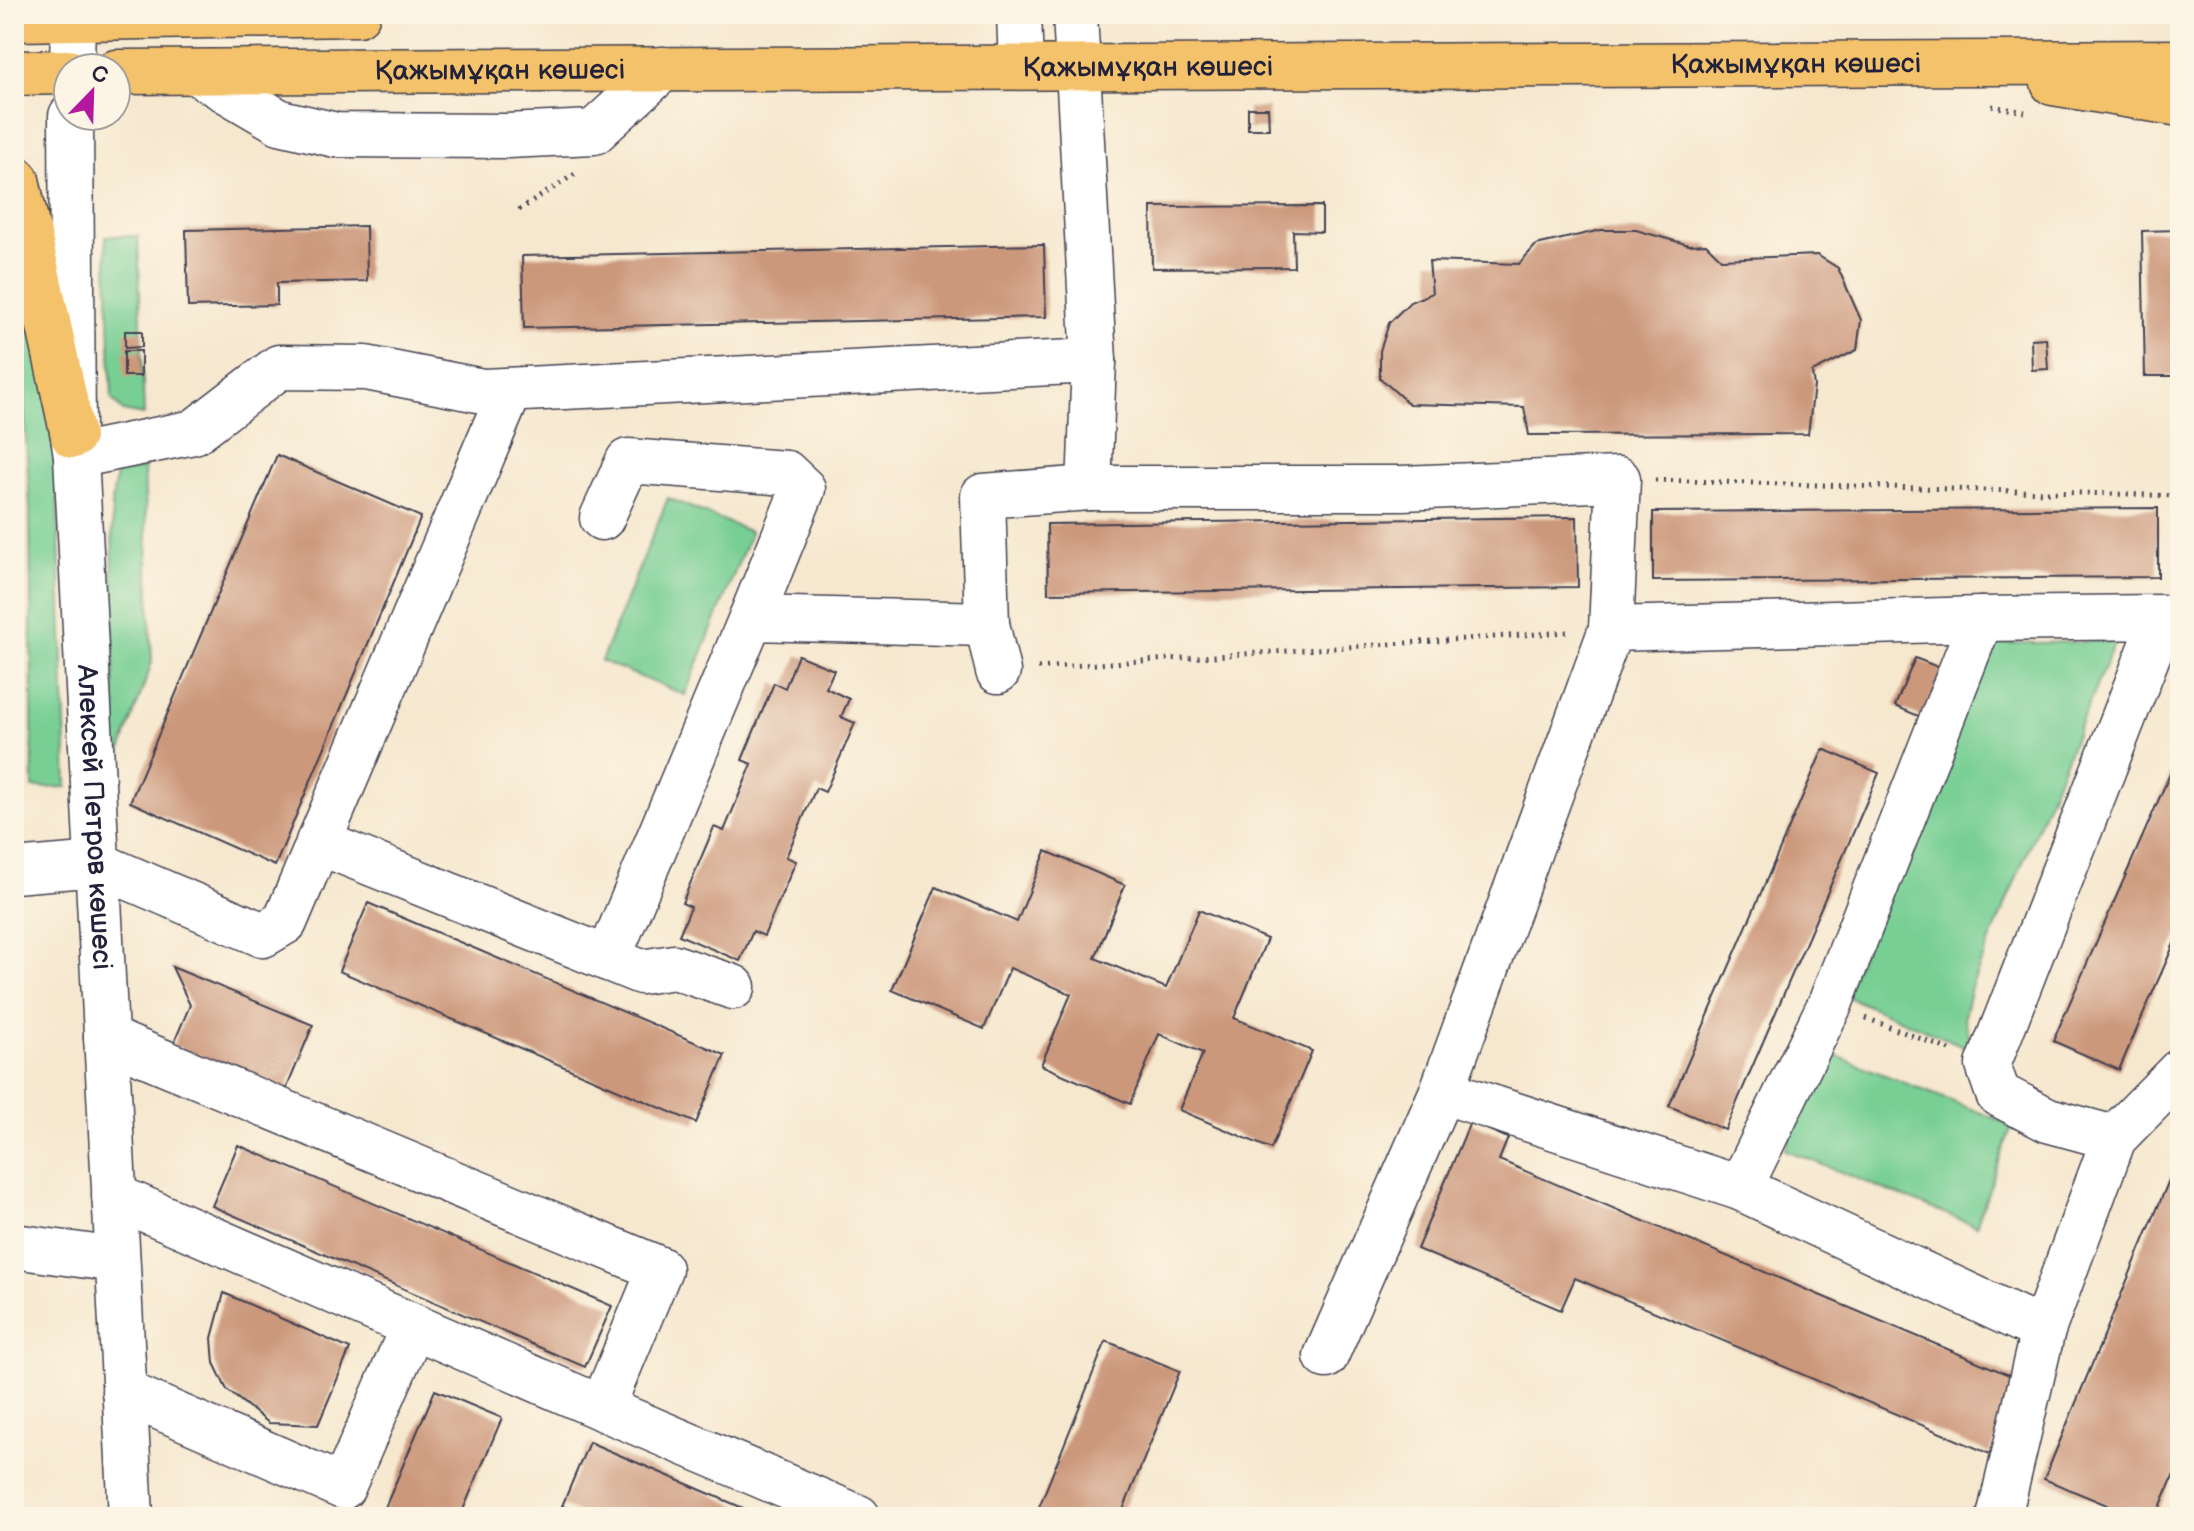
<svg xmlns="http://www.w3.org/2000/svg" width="2194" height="1531" font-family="'Balsamiq Sans',sans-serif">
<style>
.green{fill:#78cf94;stroke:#4d7868;stroke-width:2}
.building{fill:#cc987b}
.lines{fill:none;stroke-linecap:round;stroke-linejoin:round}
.minor-casing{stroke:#424051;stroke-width:47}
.major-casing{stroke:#424051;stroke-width:47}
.path{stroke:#424051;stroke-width:5;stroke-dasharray:2 6;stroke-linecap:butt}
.minor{stroke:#fff;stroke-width:44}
.major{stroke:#f3c26a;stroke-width:44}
.labels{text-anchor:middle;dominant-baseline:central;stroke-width:8;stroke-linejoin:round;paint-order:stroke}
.street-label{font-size:28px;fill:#22223b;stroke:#fcf5e5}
</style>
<rect width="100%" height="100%" fill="#fcf5e5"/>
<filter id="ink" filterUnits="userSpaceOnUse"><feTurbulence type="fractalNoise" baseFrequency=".0125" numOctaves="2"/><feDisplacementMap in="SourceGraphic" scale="16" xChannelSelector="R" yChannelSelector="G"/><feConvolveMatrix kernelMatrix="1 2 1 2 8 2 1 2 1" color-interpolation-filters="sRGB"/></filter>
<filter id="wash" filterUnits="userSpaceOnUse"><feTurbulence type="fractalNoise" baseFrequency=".006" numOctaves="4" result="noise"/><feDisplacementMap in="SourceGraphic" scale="32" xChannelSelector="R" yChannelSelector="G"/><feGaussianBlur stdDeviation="1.8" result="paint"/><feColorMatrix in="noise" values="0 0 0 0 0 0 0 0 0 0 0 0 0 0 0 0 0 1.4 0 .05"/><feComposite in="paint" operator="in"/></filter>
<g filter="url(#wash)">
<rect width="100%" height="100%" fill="#f6e8cf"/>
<!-- green -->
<g class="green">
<path d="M106,236h32l6,179 -21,-4 -11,-12z"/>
<path d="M25,301l30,117 12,369 -34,1 -3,-281 -9,-153z"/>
<path d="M144,468l8,194 -37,106 -3,-265 4,-29z"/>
<path d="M668,498l83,34 -66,163 -84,-34z"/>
<path d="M2115,641l-144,346 -7,29 9,34 -128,-54 139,-352z"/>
<path d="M1824,1051l188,74 -36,101 -191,-76z"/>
</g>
<g id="blocks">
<!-- building -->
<g class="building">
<path d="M1248,108h20l1,21h-21z"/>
<path d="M1322,206v26l-29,-1 1,36 -142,1 -1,-61z"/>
<path d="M366,226l1,55 -90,2v22l-89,2 -2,-77z"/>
<path d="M1601,230h35l53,15 17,-1 15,15 96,-4 21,13 23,52 -4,30 -45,22 2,14 -6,48 -279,1 -5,-28 -115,-3 -29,-26v-27l9,-28 21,-21 22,-9 -3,-32 90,3 17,-19z"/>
<path d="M2180,230v146h-35l-3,-145z"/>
<path d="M1044,245l2,72 -522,11 -2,-72z"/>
<path d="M125,331h17v16l-17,1z"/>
<path d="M2046,338l2,31 -16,1 -1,-31z"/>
<rect x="14" y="344" width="10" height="16"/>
<rect x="124" y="351" width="17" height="25"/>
<path d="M277,455l144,62 -146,349 -145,-64z"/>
<path d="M2158,508v69l-505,4v-69z"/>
<path d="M14,514h2l3,55h-5z"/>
<path d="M1577,517l1,70 -530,6 -1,-69z"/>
<path d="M798,655l36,15 -8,18 23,11 -8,18 14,6 -30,69 -9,-4 -30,69 10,4 -32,75 -11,-5 -13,30 -61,-26 12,-28 -9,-4 32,-76 10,4 28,-67 -10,-4 32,-77 11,5z"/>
<path d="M1915,658l28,11 -20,49 -28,-12z"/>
<path d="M1823,749l56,24 -154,357 -56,-24z"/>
<path d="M2180,751v179l-61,140 -66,-29z"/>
<path d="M1046,851l79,34 -30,73 71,30 33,-78 68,29 -33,79 78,33 -41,98 -92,-39 24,-57 -44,-19 -29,70 -89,-39 30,-71 -61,-26 -26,61 -92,-39 44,-103 81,35z"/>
<path d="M368,903l357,152 -29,68 -357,-152z"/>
<path d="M172,967l141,58 -27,65 -113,-45 17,-40z"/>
<path d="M1470,1122l38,16 -9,22 522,220 -31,74 -415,-176 -14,32 -144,-61z"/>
<path d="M238,1145l374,161 -27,61 -373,-161z"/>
<path d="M2180,1154v306l-24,57h-20l-92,-38z"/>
<path d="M224,1293l126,56 -32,76 -49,-2 -42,-33 -13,-27 -2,-25z"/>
<path d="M1106,1341l74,30 -57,139 16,7h-104z"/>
<path d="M435,1390l67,28 -42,99h-79z"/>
<path d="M589,1442l175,75h-176l-26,-11z"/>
</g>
</g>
</g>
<g filter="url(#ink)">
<use href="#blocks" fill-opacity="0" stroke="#424051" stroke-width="2"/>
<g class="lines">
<!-- minor casing -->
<g class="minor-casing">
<g id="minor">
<path d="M1019,14l2,53"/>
<path d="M1075,14l19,347"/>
<path d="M72,68l1,-50"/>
<path d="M195,72l85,50 56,13 171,1 87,-4 69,-63"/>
<path id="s1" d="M71,116l2,320 3,20 55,1061"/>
<path d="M76,456l118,-24 85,-65 87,1 117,23 611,-30 -5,127h313l216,-9 -7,150"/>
<path d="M602,518l26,-57 158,12 17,16 -52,129"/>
<path d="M998,671l-11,-47 -4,-128 106,-8"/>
<path d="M318,842l323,130 33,-5 59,20"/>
<path d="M14,871l83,-7 166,71 22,-13 225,-531"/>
<path d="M608,959l143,-341 236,6"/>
<path d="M106,1038l554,231 -58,139 -189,-82"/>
<path d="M2114,1138l-66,-18 -50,-26 -10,-29 175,-448 -182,2 -370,10 -169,462 298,97 303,142 71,-192 66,-67"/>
<path d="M1740,1188l90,-184 151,-385"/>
<path d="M114,1196l299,130 -70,161 -219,-95"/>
<path d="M14,1246l103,14"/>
<path d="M1326,1356l116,-265"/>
<path d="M602,1408l256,109"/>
<path d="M1999,1517l44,-187"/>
</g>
</g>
<!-- major casing -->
<g class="major-casing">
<g id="major">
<path d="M14,19l344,-5"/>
<path id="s2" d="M116,72l2064,-10"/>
<path d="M14,73l54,-1"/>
<path d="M2053,83l127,21"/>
<path d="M14,177l3,3 56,256"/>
</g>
</g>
<!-- path -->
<g class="path">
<path d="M1992,106l33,6"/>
<path d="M519,210l56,-36"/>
<path d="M1655,480l525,16"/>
<path d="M1038,668l529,-36"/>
<path d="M1866,1018l84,32"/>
</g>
<!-- minor -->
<use href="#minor" class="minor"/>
<!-- major -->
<use href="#major" class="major"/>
</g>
</g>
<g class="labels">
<!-- street labels -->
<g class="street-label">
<text stroke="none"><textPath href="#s2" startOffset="1680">Қажымұқан көшесі</textPath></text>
<text stroke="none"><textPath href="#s2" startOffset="1032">Қажымұқан көшесі</textPath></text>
<text stroke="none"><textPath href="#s2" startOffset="384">Қажымұқан көшесі</textPath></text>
<text stroke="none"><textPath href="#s1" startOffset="702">Алексей Петров көшесі</textPath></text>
</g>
</g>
<!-- margin -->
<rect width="2194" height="1531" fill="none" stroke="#fcf5e5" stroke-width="48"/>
<!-- north arrow -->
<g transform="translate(92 92) rotate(23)"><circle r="38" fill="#fcf5e5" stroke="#a5a1a1" stroke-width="2"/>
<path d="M0-6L14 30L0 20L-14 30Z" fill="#b5179e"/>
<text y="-12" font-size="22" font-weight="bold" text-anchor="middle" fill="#22223b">С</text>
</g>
</svg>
